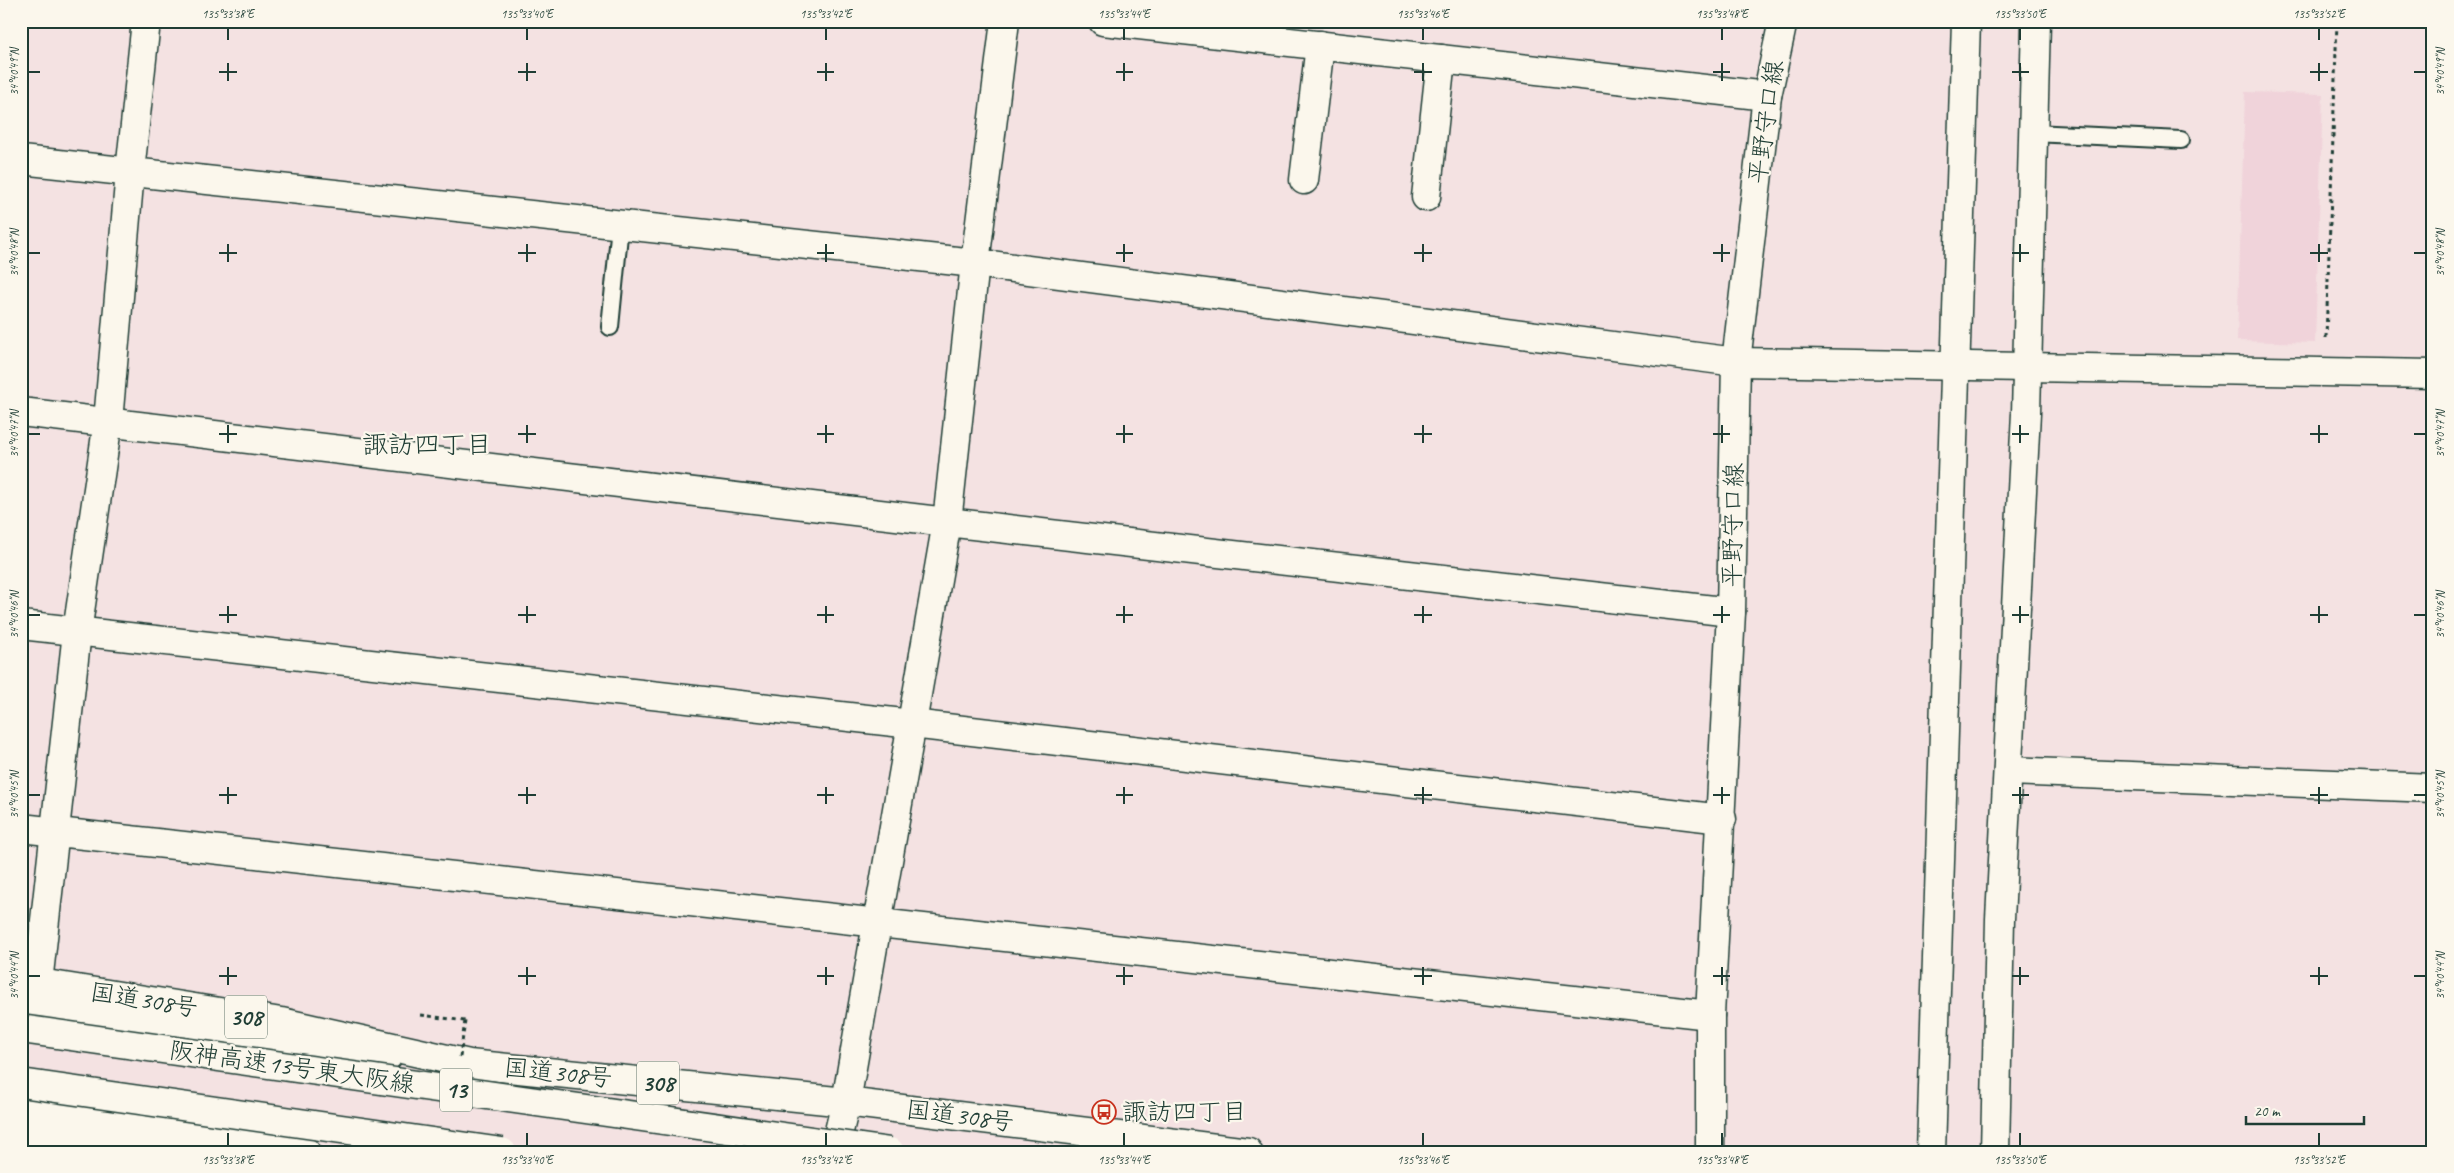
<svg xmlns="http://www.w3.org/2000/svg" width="2454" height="1173" font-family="Caveat,'Klee One',sans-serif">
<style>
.built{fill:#f0d3da}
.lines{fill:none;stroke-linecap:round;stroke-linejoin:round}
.lane-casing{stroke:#1f3d34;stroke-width:20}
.street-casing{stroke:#1f3d34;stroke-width:31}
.secondary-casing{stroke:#1f3d34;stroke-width:31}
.primary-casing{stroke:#1f3d34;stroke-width:31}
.highway-casing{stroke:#1f3d34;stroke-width:31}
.path{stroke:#1f3d34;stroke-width:3;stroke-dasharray:4 4;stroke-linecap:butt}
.lane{stroke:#fbf7ec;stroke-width:16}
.street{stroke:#fbf7ec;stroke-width:28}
.secondary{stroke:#fbf7ec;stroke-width:28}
.primary{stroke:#fbf7ec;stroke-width:28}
.highway{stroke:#fbf7ec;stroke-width:28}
.highway-bridge-casing{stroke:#1f3d34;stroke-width:31;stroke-linecap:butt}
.path-bridge{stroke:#1f3d34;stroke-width:3;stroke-dasharray:4 4;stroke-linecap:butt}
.highway-bridge{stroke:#fbf7ec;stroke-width:28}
.ticks{fill:none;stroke:#1f3d34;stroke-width:2}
.labels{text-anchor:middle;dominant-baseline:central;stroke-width:4.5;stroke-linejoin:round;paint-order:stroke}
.shield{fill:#fbf7ec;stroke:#61756b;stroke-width:1}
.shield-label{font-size:24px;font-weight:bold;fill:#1f3d34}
.street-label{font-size:25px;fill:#1f3d34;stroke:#fbf7ec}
.poi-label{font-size:25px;fill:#1f3d34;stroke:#fbf7ec;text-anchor:start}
.neighbourhood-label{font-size:26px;fill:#1f3d34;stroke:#fbf7ec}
.neatline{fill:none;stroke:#1f3d34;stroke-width:2}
.ticks-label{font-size:12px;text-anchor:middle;fill:#1f3d34}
</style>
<rect width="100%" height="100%" fill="#f4e2e2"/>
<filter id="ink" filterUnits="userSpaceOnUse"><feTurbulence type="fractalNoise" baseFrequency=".02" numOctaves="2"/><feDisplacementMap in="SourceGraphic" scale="10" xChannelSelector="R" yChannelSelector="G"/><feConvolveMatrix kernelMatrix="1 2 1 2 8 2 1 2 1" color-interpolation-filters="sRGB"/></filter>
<g filter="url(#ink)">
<!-- built -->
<path class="built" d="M2245,92l78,2 -8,249 -78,-2z"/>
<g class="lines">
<!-- lane casing -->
<g class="lane-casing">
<g id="lane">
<path d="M2033,133l148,7"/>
<path d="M610,327l10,-102"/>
</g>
</g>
<!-- street casing -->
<g class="street-casing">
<g id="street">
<path d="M1103,21l664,75"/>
<path d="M21,160l954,103 761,99 697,12"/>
<path d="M1304,180l16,-135"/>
<path d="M1426,197l15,-138"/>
<path d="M21,412l926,110 784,90"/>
<path d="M21,625l891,99 810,95"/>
<path d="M2009,771l424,17"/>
<path d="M21,828l1689,187"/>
<path d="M38,983l39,-351 31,-211 22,-249 16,-151"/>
<path d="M23,1152l2,-23"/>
<path d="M834,1152l12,-50 101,-580 28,-259 30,-242"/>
<path d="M1931,1152l35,-1131"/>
<path d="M1995,1152l5,-233 26,-506 10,-392"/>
</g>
</g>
<!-- secondary casing -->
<g class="secondary-casing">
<path id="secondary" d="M1710,1152v-137l21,-403 5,-250 31,-266 16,-75"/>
</g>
<!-- primary casing -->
<g class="primary-casing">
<g id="primary">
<path d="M21,1002l367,54"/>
<path d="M21,1109l156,21 129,22"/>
</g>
</g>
<!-- highway casing -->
<g class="highway-casing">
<g id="highway">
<path d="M21,980l260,42 188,42 377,38 402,50"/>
<path d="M21,1129l155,23"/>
</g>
</g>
<!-- path -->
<g class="path">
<path d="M2326,338l11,-317"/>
<path d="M421,1015l44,6"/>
</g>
<!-- lane -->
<use href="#lane" class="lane"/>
<!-- street -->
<use href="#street" class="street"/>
<!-- secondary -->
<use href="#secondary" class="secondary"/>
<!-- primary -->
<use href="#primary" class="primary"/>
<!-- highway -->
<use href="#highway" class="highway"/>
<!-- highway-bridge casing -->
<g class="highway-bridge-casing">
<g id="highway-bridge">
<path d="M21,1029l869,123"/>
<path d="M21,1083l481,69"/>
</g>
</g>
<!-- path-bridge -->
<path class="path-bridge" d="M460,1057l5,-36"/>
<!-- highway-bridge -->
<use href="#highway-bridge" class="highway-bridge"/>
</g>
</g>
<!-- ticks -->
<path class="ticks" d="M228,28v12M527,28v12M826,28v12M1124,28v12M1423,28v12M1722,28v12M2020,28v12M2319,28v12M228,63v18M527,63v18M826,63v18M1124,63v18M1423,63v18M1722,63v18M2020,63v18M2319,63v18M28,72h12M219,72h18M518,72h18M817,72h17M1116,72h17M1414,72h18M1713,72h17M2012,72h17M2310,72h18M2414,72h12M228,244v18M527,244v18M826,244v18M1124,244v18M1423,244v18M1722,244v18M2020,244v18M2319,244v18M28,253h12M219,253h18M518,253h18M817,253h17M1116,253h17M1414,253h18M1713,253h17M2012,253h17M2310,253h18M2414,253h12M228,425v18M527,425v18M826,425v18M1124,425v18M1423,425v18M1722,425v18M2020,425v18M2319,425v18M28,434h12M219,434h18M518,434h18M817,434h17M1116,434h17M1414,434h18M1713,434h17M2012,434h17M2310,434h18M2414,434h12M228,606v17M527,606v17M826,606v17M1124,606v17M1423,606v17M1722,606v17M2020,606v17M2319,606v17M28,615h12M219,615h18M518,615h18M817,615h17M1116,615h17M1414,615h18M1713,615h17M2012,615h17M2310,615h18M2414,615h12M228,787v17M527,787v17M826,787v17M1124,787v17M1423,787v17M1722,787v17M2020,787v17M2319,787v17M28,795h12M219,795h18M518,795h18M817,795h17M1116,795h17M1414,795h18M1713,795h17M2012,795h17M2310,795h18M2414,795h12M228,967v18M527,967v18M826,967v18M1124,967v18M1423,967v18M1722,967v18M2020,967v18M2319,967v18M28,976h12M219,976h18M518,976h18M817,976h17M1116,976h17M1414,976h18M1713,976h17M2012,976h17M2310,976h18M2414,976h12M228,1133v13M527,1133v13M826,1133v13M1124,1133v13M1423,1133v13M1722,1133v13M2020,1133v13M2319,1133v13"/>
<!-- icons -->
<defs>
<g id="bus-ring" transform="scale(1.25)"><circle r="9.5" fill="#fbf7ec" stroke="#c8321e" stroke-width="1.5"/><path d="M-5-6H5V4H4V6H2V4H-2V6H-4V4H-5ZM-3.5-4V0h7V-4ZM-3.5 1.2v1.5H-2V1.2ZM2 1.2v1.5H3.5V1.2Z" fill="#c8321e"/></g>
</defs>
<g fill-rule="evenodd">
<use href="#bus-ring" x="1104" y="1112"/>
</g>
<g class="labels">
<!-- shield labels -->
<g class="shield">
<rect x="225" y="995.5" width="42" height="43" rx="4"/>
<rect x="637" y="1061.5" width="42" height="43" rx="4"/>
<rect x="440" y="1068.5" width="32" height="43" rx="4"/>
</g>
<g class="shield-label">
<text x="246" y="1017">308</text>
<text x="658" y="1083">308</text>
<text x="456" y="1090">13</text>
</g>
<!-- street labels -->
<g class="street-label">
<text transform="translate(1766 122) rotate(-82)">平野守口線</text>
<text transform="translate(1733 525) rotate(-89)">平野守口線</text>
<text transform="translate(144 1000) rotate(9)">国道308号</text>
<text transform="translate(292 1067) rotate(8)">阪神高速13号東大阪線</text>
<text transform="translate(558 1073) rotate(6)">国道308号</text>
<text transform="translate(960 1116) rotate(7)">国道308号</text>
</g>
<!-- poi labels -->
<g class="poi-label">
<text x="1122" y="1112">諏訪四丁目</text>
</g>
<!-- neighbourhood labels -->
<g class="neighbourhood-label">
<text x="427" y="444">諏訪四丁目</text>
</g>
</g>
<!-- margin -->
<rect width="2454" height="1173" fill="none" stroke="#fbf7ec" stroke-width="55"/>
<!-- scale -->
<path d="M2246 1116v8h118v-8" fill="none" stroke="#1f3d34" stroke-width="2.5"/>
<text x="2254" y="1116" font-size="15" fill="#1f3d34" stroke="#fbf7ec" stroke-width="4" paint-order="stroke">20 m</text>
<rect x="28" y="28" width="2398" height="1118" class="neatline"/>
<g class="ticks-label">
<text x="228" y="18">135°33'38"E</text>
<text x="527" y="18">135°33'40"E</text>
<text x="826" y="18">135°33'42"E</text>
<text x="1124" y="18">135°33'44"E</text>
<text x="1423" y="18">135°33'46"E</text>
<text x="1722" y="18">135°33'48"E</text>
<text x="2020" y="18">135°33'50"E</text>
<text x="2319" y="18">135°33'52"E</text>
<text transform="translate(14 72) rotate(-90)" y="4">34°40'49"N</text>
<text transform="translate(2440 72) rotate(-90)" y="4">34°40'49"N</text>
<text transform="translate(14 253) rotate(-90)" y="4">34°40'48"N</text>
<text transform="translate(2440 253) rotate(-90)" y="4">34°40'48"N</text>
<text transform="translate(14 434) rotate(-90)" y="4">34°40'47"N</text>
<text transform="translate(2440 434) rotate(-90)" y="4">34°40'47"N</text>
<text transform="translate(14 615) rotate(-90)" y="4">34°40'46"N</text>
<text transform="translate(2440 615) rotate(-90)" y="4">34°40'46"N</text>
<text transform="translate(14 795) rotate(-90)" y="4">34°40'45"N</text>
<text transform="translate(2440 795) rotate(-90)" y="4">34°40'45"N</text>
<text transform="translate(14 976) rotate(-90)" y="4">34°40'44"N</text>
<text transform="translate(2440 976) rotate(-90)" y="4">34°40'44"N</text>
<text x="228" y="1164">135°33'38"E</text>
<text x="527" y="1164">135°33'40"E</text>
<text x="826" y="1164">135°33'42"E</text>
<text x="1124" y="1164">135°33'44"E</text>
<text x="1423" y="1164">135°33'46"E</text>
<text x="1722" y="1164">135°33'48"E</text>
<text x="2020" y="1164">135°33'50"E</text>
<text x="2319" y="1164">135°33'52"E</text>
</g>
</svg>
